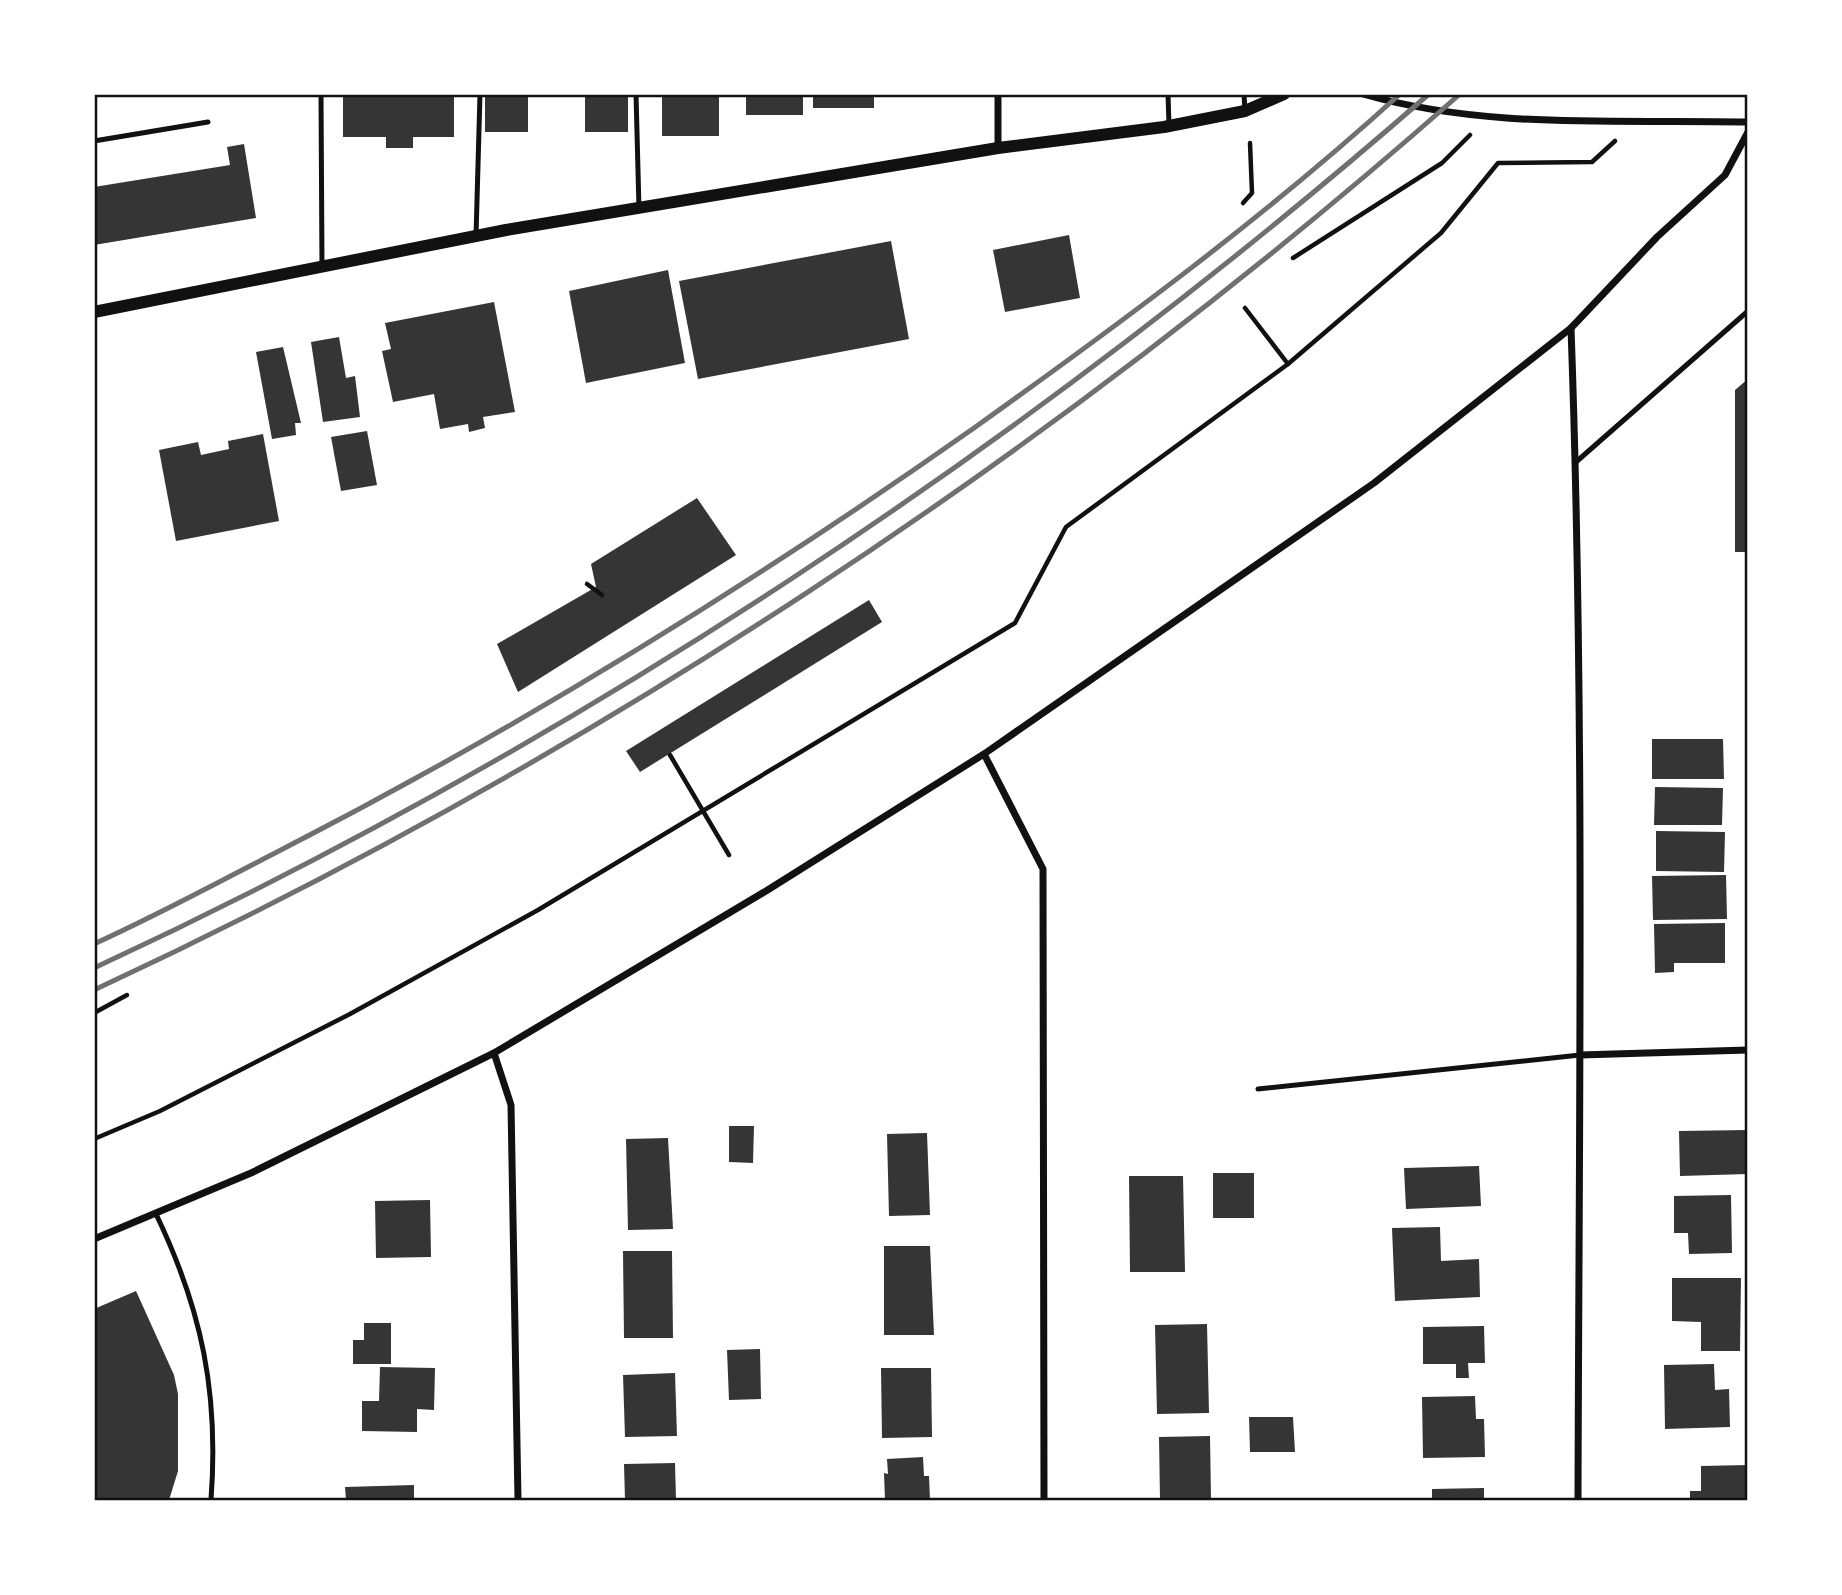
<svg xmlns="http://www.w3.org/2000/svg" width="1842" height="1595" font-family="'Asap Condensed',sans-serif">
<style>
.building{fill:#353535}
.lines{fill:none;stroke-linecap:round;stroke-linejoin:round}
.path{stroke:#111;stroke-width:4.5}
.service{stroke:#111;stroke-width:5}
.minor{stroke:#111;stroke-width:7}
.tertiary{stroke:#111;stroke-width:12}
.rail{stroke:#707070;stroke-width:5}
.neatline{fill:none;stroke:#111;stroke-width:2.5}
</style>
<rect width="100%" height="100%" fill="#fff"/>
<!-- building -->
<g class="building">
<path d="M343,94h111v43h-41v11h-27v-11h-43z"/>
<rect x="485" y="94" width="43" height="38"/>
<rect x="585" y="94" width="43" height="38"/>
<rect x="662" y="94" width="57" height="42"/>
<rect x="746" y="94" width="57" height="21"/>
<rect x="813" y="94" width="61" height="14"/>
<path d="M244,144l12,74 -162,27v-58l136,-22 -3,-18z"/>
<path d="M1069,235l11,63 -75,14 -12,-62z"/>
<path d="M891,241l18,98 -211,40 -19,-98z"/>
<path d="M668,270l17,93 -99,20 -17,-92z"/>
<path d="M494,302l21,110 -32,5 2,11 -16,4 -1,-8 -28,5 -6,-35 -41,8 -11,-51 9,-2 -6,-26z"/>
<path d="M339,337l7,41 9,-2 5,41 -37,5 -12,-80z"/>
<path d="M283,347l18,76h-6l1,12 -24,4 -16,-87z"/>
<path d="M1748,379v173h-13v-162z"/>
<path d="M367,431l10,54 -36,6 -10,-54z"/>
<path d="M263,434l16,87 -103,20 -17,-91 39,-8 3,13 28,-6 -1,-8z"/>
<path d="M697,498l39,57 -218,137 -21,-48 99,-57 -5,-23z"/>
<path d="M869,600l13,22 -242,150 -14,-21z"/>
<path d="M1652,739h71l1,40h-72z"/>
<path d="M1655,787l68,1 -1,37h-68z"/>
<path d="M1656,831l69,1 -1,40 -68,-1z"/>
<path d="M1726,875l1,44 -74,1 -1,-44z"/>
<path d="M1725,923v40h-51v9l-19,1 -1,-49z"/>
<path d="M729,1126h25l-1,37 -24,-1z"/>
<path d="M1748,1130v44l-68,2 -1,-45z"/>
<path d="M927,1133l3,82 -41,1 -2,-82z"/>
<path d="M668,1138l5,91 -45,1 -2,-91z"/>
<path d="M1479,1166l2,40 -75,3 -2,-41z"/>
<rect x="1213" y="1173" width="41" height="45"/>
<path d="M1129,1176h54l2,96h-55z"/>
<path d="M1731,1195l1,58 -43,1 -1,-21h-14v-37z"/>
<path d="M430,1200l1,57 -55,1 -1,-57z"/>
<path d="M1440,1227l1,34 38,-2 1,38 -85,4 -3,-73z"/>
<path d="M884,1246h46l4,89h-50z"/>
<path d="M623,1251h49l1,87h-49z"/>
<path d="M1672,1278h69l-1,73h-39v-29l-29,-1z"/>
<path d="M136,1291l38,84 4,19v77l-9,29h-75v-191z"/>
<path d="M364,1323h27v41h-38v-24h11z"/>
<path d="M1207,1324l2,89 -52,1 -2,-89z"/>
<path d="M1484,1326l1,37h-17l1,15h-13v-14h-33v-37z"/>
<path d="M760,1349l1,50 -32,1 -2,-50z"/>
<path d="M1714,1364l1,26 14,-1 1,38 -65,2 -1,-64z"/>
<path d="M380,1367l55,1 -1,42 -17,-1v23l-55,-1v-30h17z"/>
<path d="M881,1368h50l1,69 -50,1z"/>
<path d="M675,1373l2,63 -52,1 -2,-62z"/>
<path d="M1475,1396l1,23h8l1,38 -62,1 -1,-61z"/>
<path d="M1249,1417h44l2,35h-45z"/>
<path d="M1210,1436l1,64h-51l-1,-63z"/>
<path d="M923,1457l1,19h5l1,24h-45l-1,-27 4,1 -1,-15z"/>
<path d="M675,1463l1,37h-51l-1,-36z"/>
<path d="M1748,1465v35h-58v-9h11v-25z"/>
<path d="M414,1485v15h-68l-1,-13z"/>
<path d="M1484,1488v12h-52v-11z"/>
</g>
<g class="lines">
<!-- path -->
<g class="path">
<path d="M1243,203l9,-10 -2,-50"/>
<path d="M1293,258l149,-95 28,-28"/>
<path d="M1245,308l43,56"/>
<path d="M587,584l15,11"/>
<path d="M670,755l59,100"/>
<path d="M94,1013l33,-18"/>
<path d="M94,1139l66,-28 190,-97 188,-104 477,-287 51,-96 222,-163 153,-131 57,-70 94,-1 23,-21"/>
</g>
<!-- service -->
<g class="service">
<path d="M321,94l1,173"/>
<path d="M636,94l3,115"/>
<path d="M1168,94l1,31"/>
<path d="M1244,94l1,17"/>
<path d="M94,141l114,-19"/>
<path d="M476,236l4,-142"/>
<path d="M1576,462l172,-151"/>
<path d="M1258,1089l322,-34"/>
<path d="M156,1214c46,96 63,179 55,286"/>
</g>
<!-- minor -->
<g class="minor">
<path d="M1363,94c124,36 257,25 385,28"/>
<path d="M998,148v-54"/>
<path d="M1571,328c14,391 8,782 7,1172"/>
<path d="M984,754l59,115 1,631"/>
<path d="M494,1053l17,52 7,395"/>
<path d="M1580,1055l168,-5"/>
<path d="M94,1239l157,-66 243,-120 272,-162 218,-137 390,-271 197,-155 86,-91 68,-62 23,-43"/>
</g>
<!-- tertiary -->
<path class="tertiary" d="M94,312l412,-82 492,-82 166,-21 81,-16 39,-17"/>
<!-- rail -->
<g class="rail">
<path d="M94,944c62,-28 123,-61 183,-92 242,-124 474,-267 697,-424 147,-105 292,-212 426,-334"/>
<path d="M94,968c483,-224 934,-524 1335,-874"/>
<path d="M94,990c495,-230 957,-535 1366,-896"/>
</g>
</g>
<!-- border -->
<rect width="1842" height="1595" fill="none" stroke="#ffffff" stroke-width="192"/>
<rect x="96" y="96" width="1650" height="1403" class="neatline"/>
</svg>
